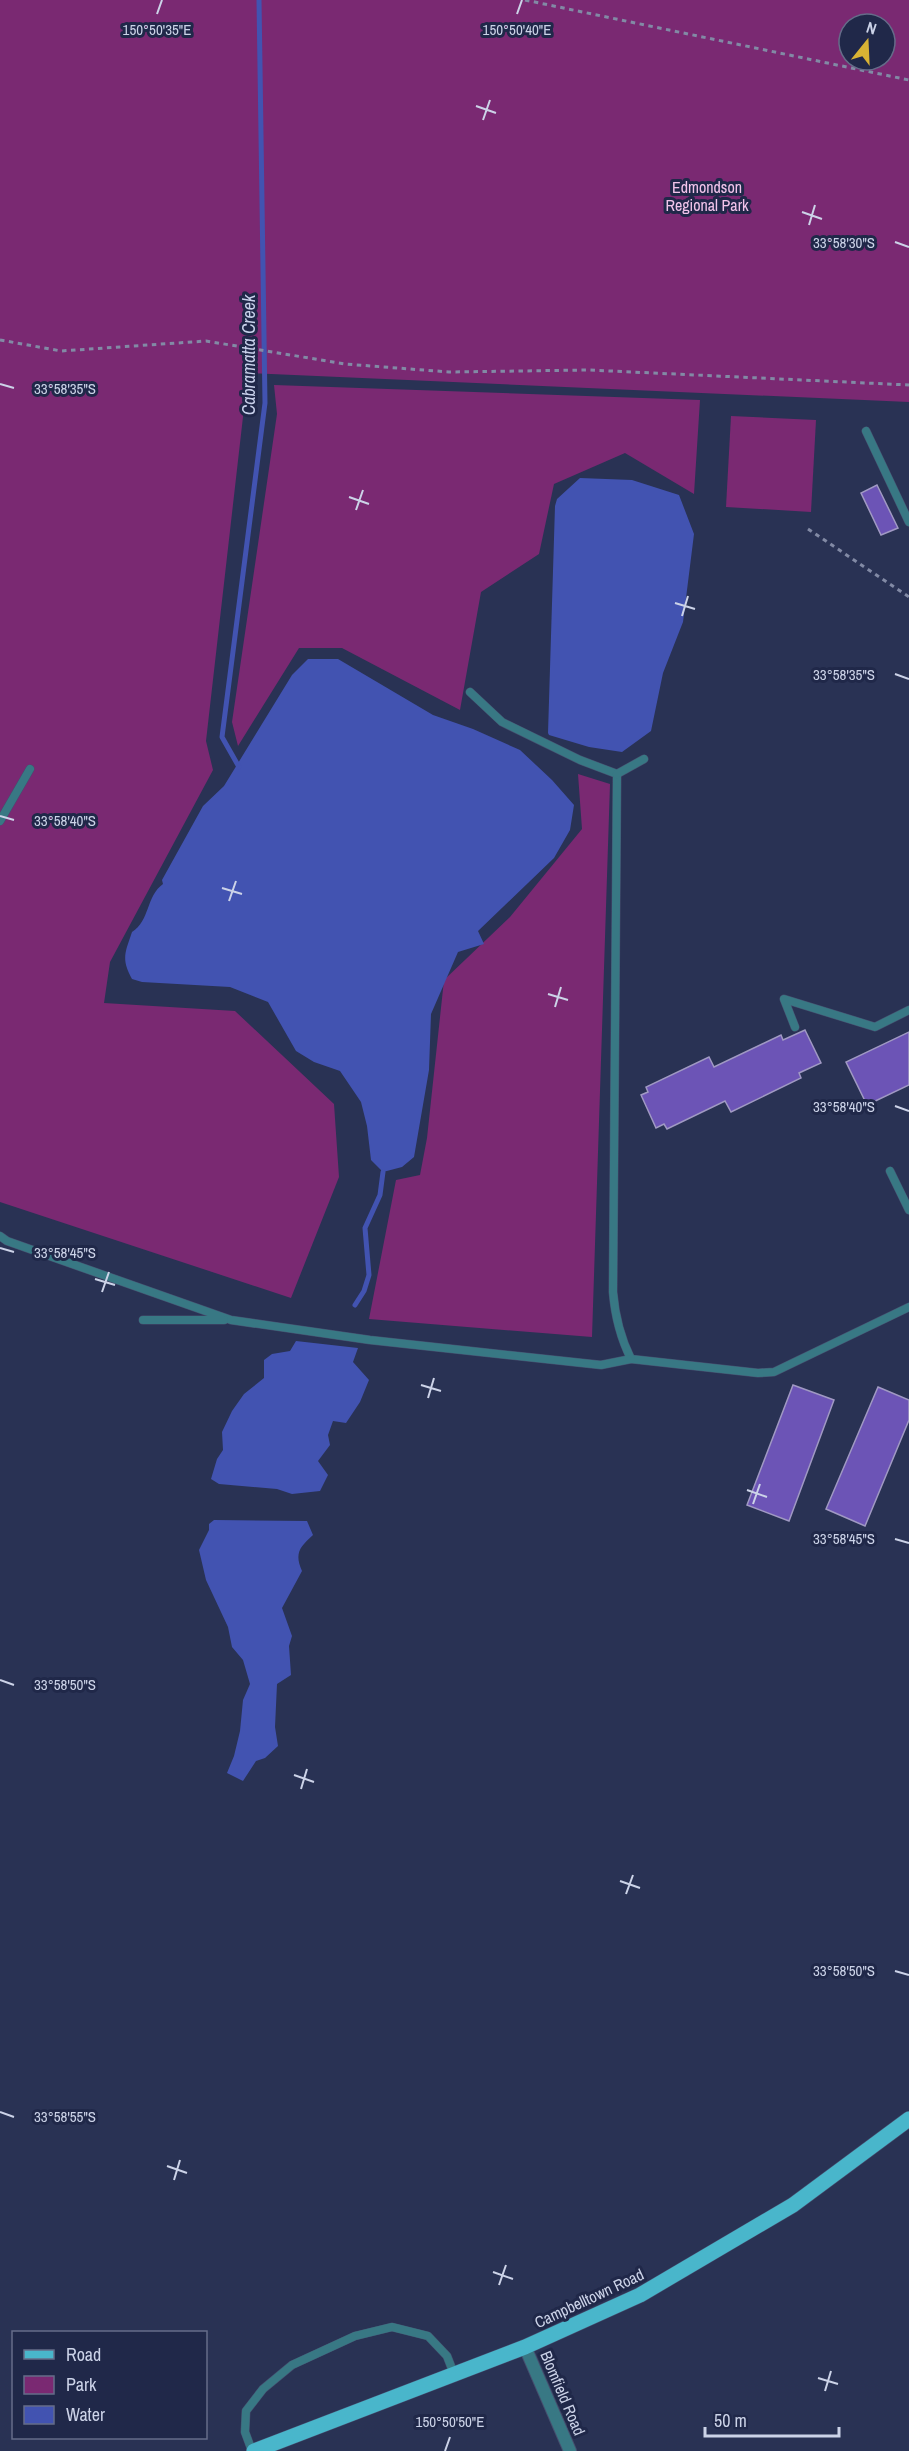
<svg xmlns="http://www.w3.org/2000/svg" width="909" height="2451" font-family="'Archivo Narrow',sans-serif">
<style>
.green{fill:#7a2972;fill-rule:evenodd}
.water{fill:#4253b1}
.lines{fill:none;stroke-linecap:round;stroke-linejoin:round}
.stream{stroke:#4253b1;stroke-width:5}
.building{fill:#6c54b6;stroke:#a099c3;stroke-width:1.5}
.service-casing{stroke:#464f6f;stroke-width:9}
.minor-casing{stroke:#464f6f;stroke-width:14}
.primary-casing{stroke:#464f6f;stroke-width:16}
.path{stroke:#828aa5;stroke-width:3;stroke-dasharray:4.5 4.5;stroke-linecap:butt}
.service{stroke:#387884;stroke-width:8}
.minor{stroke:#387884;stroke-width:12}
.primary{stroke:#49b6cb;stroke-width:15}
.ticks{fill:none;stroke:#ccd3e8;stroke-width:2}
.labels{text-anchor:middle;dominant-baseline:central;stroke-width:6;stroke-linejoin:round;paint-order:stroke}
.park-label{font-size:16px;fill:#f2c4eb;stroke:#202849}
.street-label{font-size:16px;fill:#ccd3e8;stroke:#202849}
.water-label{font-size:18px;font-style:italic;fill:#c9d1eb;stroke:#202849}
.ticks-label{font-size:15px;text-anchor:middle;fill:#ccd3e8;stroke:#202849;stroke-width:6;stroke-linejoin:round;paint-order:stroke}
</style>
<rect width="100%" height="100%" fill="#293254"/>
<!-- green -->
<g class="green">
<path d="M0,0h909v402l-661,-29 -42,368 7,29 -103,192 -6,41 131,8 99,93 5,73 -48,121 -291,-96zM849,24h36v36h-36z"/>
<path d="M274,385l426,15 -6,94 -69,-41 -71,31 -15,70 -58,38 -21,118 -118,-62h-43l-61,98 -6,-24 45,-308z"/>
<path d="M731,416l85,4 -5,92 -85,-5z"/>
<path d="M578,774l32,10 -18,553 -223,-18 27,-139 24,-5 7,-37 17,-158 66,-63 72,-88z"/>
</g>
<!-- water -->
<g class="water">
<path d="M580,478l52,2 47,15 15,39 -11,88 -20,51 -12,58 -29,21 -33,-5 -40,-12 -1,-2 7,-227 2,-7z"/>
<path d="M308,659h30l95,56 40,14 47,21 32,30 22,25 -4,25 -16,28 -76,73 6,13 -26,8 -27,62 -2,56 -15,87 -12,10 -19,5 -12,-12 -4,-34 -6,-24 -21,-31 -26,-9 -18,-11 -28,-49 -38,-15 -88,-5 -10,-3c-11,-20 -7,-26 0,-47 18,-11 14,-36 31,-48l-1,-4 41,-74 21,-20 68,-111z"/>
<path d="M296,1341l62,7 -5,14 16,18 -9,22 -14,21 -13,-2 -5,14 2,10 -12,16 10,14 -8,16 -28,3 -15,-5 -58,-5 -8,-5 6,-20 6,-9 -1,-18 10,-21 12,-17 20,-16v-18l8,-6 18,-3z"/>
<path d="M214,1520l93,1 6,14c-13,12 -19,18 -11,36l-20,37 10,28 -3,10 2,29 -14,9 -2,43 3,19 -13,12 -9,3 -13,20 -16,-8 7,-17 6,-25 3,-31 7,-16 -7,-24 -11,-13 -4,-20 -22,-47 -7,-30 10,-20v-6z"/>
</g>
<g class="lines">
<!-- stream -->
<g class="stream">
<path d="M239,767l-17,-30 43,-334 -6,-403"/>
<path d="M355,1305l9,-14 5,-16 -4,-47 15,-33 3,-23"/>
</g>
</g>
<!-- building -->
<g class="building">
<path d="M877,485l21,43 -17,7 -20,-42z"/>
<path d="M805,1030l16,33 -22,10 2,5 -70,34 -6,-11 -58,28 -3,-5 -8,4 -15,-33 7,-3 -2,-5 63,-30 5,10 67,-32 2,5z"/>
<path d="M909,1032v53l-42,20 -21,-43z"/>
<path d="M793,1385l41,15 -45,121 -42,-16z"/>
<path d="M878,1387l31,13v20l-44,106 -39,-17z"/>
</g>
<g class="lines">
<!-- service casing -->
<g class="service-casing">
<g id="service">
<path d="M866,431l43,91"/>
<path d="M470,692l32,30 78,38 37,14 -4,518c2,24 7,45 18,67l127,14 16,-1 135,-65"/>
<path d="M617,774l27,-15"/>
<path d="M0,821l30,-52"/>
<path d="M795,1027l-11,-28 91,28 34,-17"/>
<path d="M890,1171l19,39"/>
<path d="M0,1236l7,5 224,79 139,20 231,25 30,-6"/>
<path d="M143,1320h81"/>
<path d="M252,2451l-7,-19 1,-21 17,-22 29,-24 63,-29 37,-9 36,9 19,20 7,18"/>
</g>
</g>
<!-- minor casing -->
<g class="minor-casing">
<path id="minor" d="M525,2347l45,104"/>
</g>
<!-- primary casing -->
<g class="primary-casing">
<path id="primary" d="M254,2451l271,-104 115,-52 153,-90 116,-86"/>
</g>
<!-- path -->
<g class="path">
<path d="M525,0l384,80"/>
<path d="M0,340l61,11 145,-10 139,23 104,8 140,-2 320,15"/>
<path d="M808,529l101,68"/>
</g>
<!-- service -->
<use href="#service" class="service"/>
<!-- minor -->
<use href="#minor" class="minor"/>
<!-- primary -->
<use href="#primary" class="primary"/>
</g>
<!-- ticks -->
<path class="ticks" d="M157,14l5,-14M517,14l5,-14M476,106l20,7M483,120l7,-20M802,212l20,7M809,225l6,-20M895,242l14,5M0,384l14,4M349,497l20,7M356,510l7,-20M675,603l20,6M682,616l6,-20M895,674l14,5M0,816l14,4M222,888l20,6M229,901l7,-20M548,994l20,6M555,1007l6,-20M895,1106l14,5M0,1248l14,4M95,1279l20,6M102,1292l7,-20M421,1385l20,6M428,1398l6,-20M747,1490l20,7M753,1504l7,-20M895,1539l14,4M0,1680l14,5M294,1775l20,7M301,1789l6,-20M620,1881l20,7M626,1894l7,-19M895,1971l14,4M0,2112l14,5M167,2166l20,7M174,2180l6,-20M493,2272l20,7M499,2285l7,-20M818,2378l20,6M825,2391l6,-20M445,2451l5,-14"/>
<g class="labels">
<!-- park labels -->
<g class="park-label">
<text x="707" y="187">Edmondson<tspan x="707" dy="18">Regional Park</tspan></text>
</g>
<!-- street labels -->
<g class="street-label">
<text transform="translate(589 2298) rotate(-25)">Campbelltown Road</text>
<text transform="translate(563 2393) rotate(67)">Blomfield Road</text>
</g>
<!-- water labels -->
<g class="water-label">
<text transform="translate(248 355) rotate(-90)">Cabramatta Creek</text>
</g>
</g>
<g class="ticks-label">
<text x="157" y="35">150°50'35"E</text>
<text x="517" y="35">150°50'40"E</text>
<text x="844" y="248">33°58'30"S</text>
<text x="65" y="394">33°58'35"S</text>
<text x="844" y="680">33°58'35"S</text>
<text x="65" y="826">33°58'40"S</text>
<text x="844" y="1112">33°58'40"S</text>
<text x="65" y="1258">33°58'45"S</text>
<text x="844" y="1544">33°58'45"S</text>
<text x="65" y="1690">33°58'50"S</text>
<text x="844" y="1976">33°58'50"S</text>
<text x="65" y="2122">33°58'55"S</text>
<text x="450" y="2427">150°50'50"E</text>
</g>
<!-- legend -->
<rect x="12" y="2331" width="195" height="108" fill="#202849" stroke="#656c89" stroke-width="1.5"/>
<rect x="24" y="2350" width="30" height="9" fill="#49b6cb" stroke="#656c89" stroke-width="1.5"/>
<text x="66" y="2361" font-size="18" fill="#ccd3e8">Road</text>
<rect x="24" y="2376" width="30" height="18" fill="#7a2972" stroke="#656c89" stroke-width="1.5"/>
<text x="66" y="2391" font-size="18" fill="#ccd3e8">Park</text>
<rect x="24" y="2406" width="30" height="18" fill="#4253b1" stroke="#656c89" stroke-width="1.5"/>
<text x="66" y="2421" font-size="18" fill="#ccd3e8">Water</text>
<!-- north arrow -->
<g transform="translate(867 42) rotate(18)"><circle r="28" fill="#202849" stroke="#656c89" stroke-width="1.5"/>
<path d="M0-4.5L10 22L0 15L-10 22Z" fill="#d9b334"/>
<text y="-9" font-size="16" font-weight="bold" text-anchor="middle" fill="#ccd3e8">N</text>
</g>
<!-- scale -->
<path d="M705 2427v9h134v-9" fill="none" stroke="#ccd3e8" stroke-width="3"/>
<text x="714" y="2427" font-size="18" fill="#ccd3e8" stroke="#202849" stroke-width="4.5" paint-order="stroke">50 m</text>
</svg>
